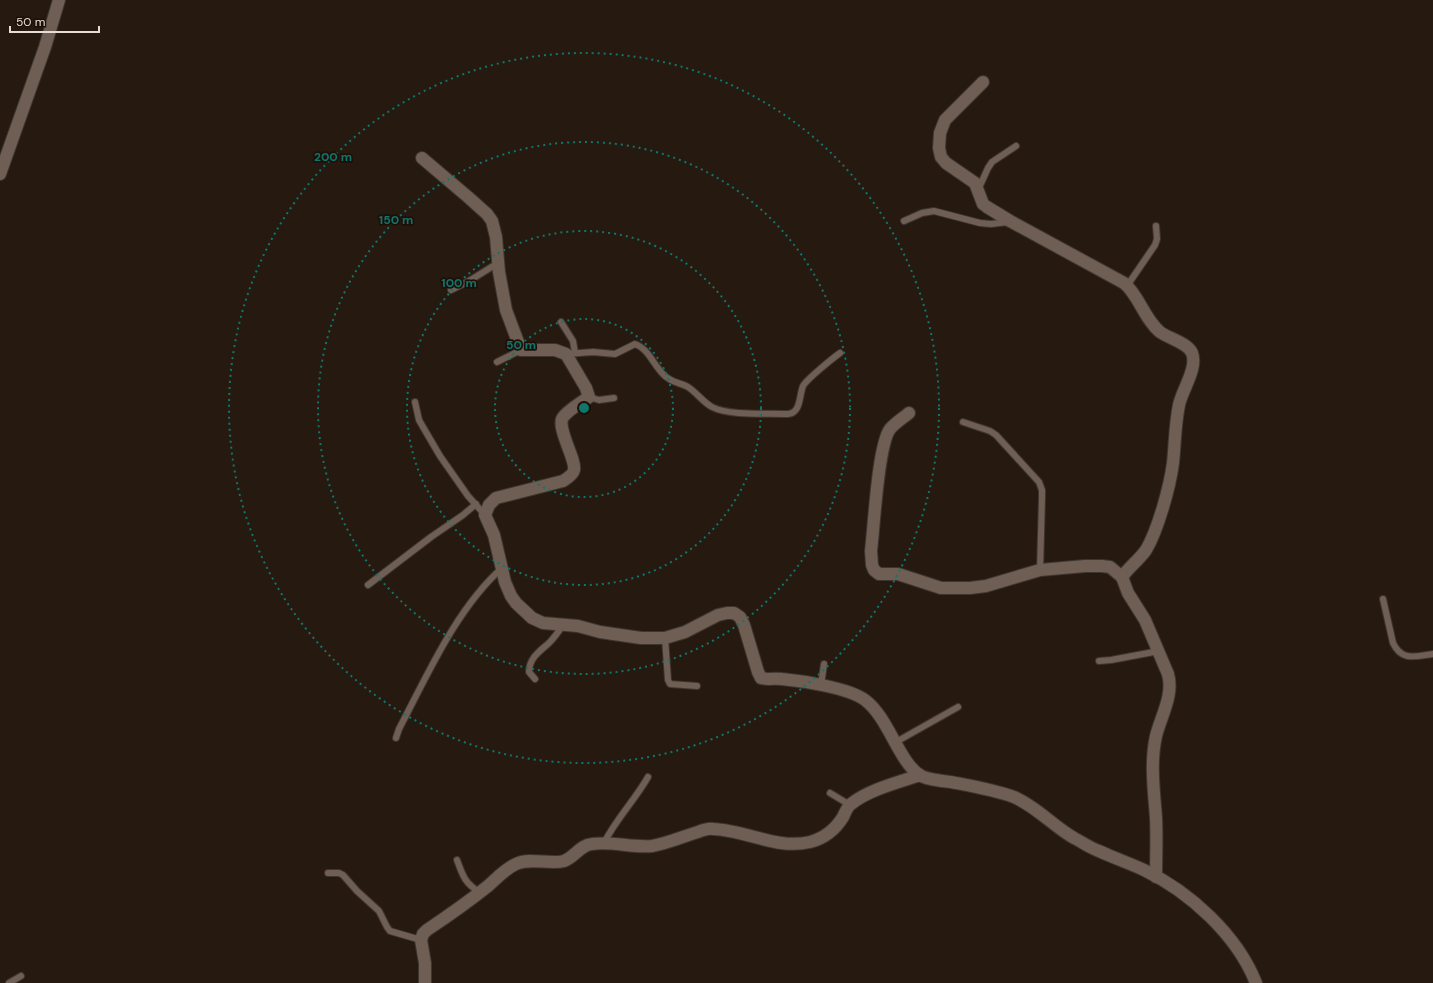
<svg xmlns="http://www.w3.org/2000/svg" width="1433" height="983" font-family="'DM Sans',sans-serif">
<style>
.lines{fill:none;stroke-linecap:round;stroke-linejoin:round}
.service-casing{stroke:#3f3530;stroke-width:8}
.minor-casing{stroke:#3f3530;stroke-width:14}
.service{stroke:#6e5e53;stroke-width:6}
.minor{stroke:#6e5e53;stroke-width:12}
.ring{fill:none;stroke:#0f766e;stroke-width:2;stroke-dasharray:2 4}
.centre{fill:#0f766e;stroke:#1d1007;stroke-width:2}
.ring-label{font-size:12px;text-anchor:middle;font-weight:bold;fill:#0f766e;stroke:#1d1007;stroke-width:3.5;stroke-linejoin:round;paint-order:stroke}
</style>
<rect width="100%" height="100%" fill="#261a10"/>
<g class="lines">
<!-- service casing -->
<g class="service-casing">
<g id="service">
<path d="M978,190l10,-22 4,-6 24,-16"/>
<path d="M904,221l18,-8 12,-2 46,12 11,1 17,-2"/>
<path d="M1127,286l28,-41 2,-6 -1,-13"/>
<path d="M451,290l18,-9 29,-18"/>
<path d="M561,322l12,19 2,12"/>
<path d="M566,354l27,-2 22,2 20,-10c13,4 19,22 29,31 6,7 17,8 24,12 9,6 15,15 24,20 17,9 56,6 76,7 13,-1 11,-18 15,-28 4,-7 30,-28 37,-33"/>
<path d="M497,362l24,-12"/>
<path d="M589,397l10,3 15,-2"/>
<path d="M415,402l4,18 4,7 17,29 28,40 17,19"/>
<path d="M963,422l27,9 6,4 43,47 3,8v8l-2,72"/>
<path d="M368,585l63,-48 32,-22 13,-11"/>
<path d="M1383,599l10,44c9,19 23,13 40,11"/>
<path d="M665,638l3,42 2,4 27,2"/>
<path d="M1099,661l12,-1 48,-9"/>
<path d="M535,679l-6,-7c0,-14 11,-21 20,-29 5,-5 10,-12 14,-18"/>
<path d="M821,685l3,-21"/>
<path d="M396,738l3,-9c28,-53 57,-120 103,-161"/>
<path d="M896,742l62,-35"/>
<path d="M830,793l20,12"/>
<path d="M604,843c12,-24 31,-43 44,-66"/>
<path d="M457,860c6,16 7,22 22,32"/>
<path d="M328,873h11l4,2 14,16 22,20 8,16 3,4 31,9"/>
<path d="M9,983l12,-7"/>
</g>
</g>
<!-- minor casing -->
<g class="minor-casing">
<g id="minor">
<path d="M983,82l-38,38 -5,13 -1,15 2,9 5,6 29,20 8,21 4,3 23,14 114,62c15,12 20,36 36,49 8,6 28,11 32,21 6,15 -10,37 -13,52 -4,19 -4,39 -6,58 -3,23 -15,67 -27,87 -7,10 -17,17 -24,27l6,16 17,27 23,54c6,21 -7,42 -12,62 -6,27 -2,55 0,82 1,20 0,39 0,59"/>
<path d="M422,158l46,39 19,17 5,7 4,16 3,35 7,38 15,40h34l11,4 20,34 3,9c-7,5 -24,15 -27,22 -4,12 14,40 12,51 -1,5 -8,9 -11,11l-67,17 -7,7 -4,10 9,20 11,47 6,14 5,7 16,15 11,5 35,3 22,6 41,6h24l20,-6 33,-17 9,-2h7l6,4 4,8 14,47 3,6c7,2 14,0 21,1 21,2 67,9 83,21 24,18 34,63 56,76 9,4 20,5 30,6 20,4 43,8 63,15 23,10 39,29 60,41 8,4 16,10 25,13 15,7 30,12 45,19 46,22 93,65 112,113"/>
<path d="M0,174l45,-127 14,-47"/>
<path d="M909,413c-6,5 -14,10 -19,16 -12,16 -16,98 -19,122l1,14 2,5 5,4h19l43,14h29l16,-2 54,-16 45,-4h17l8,1 12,10"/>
<path d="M425,983v-20l-4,-23 2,-6 4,-4c21,-14 41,-28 61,-44 9,-8 17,-17 28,-22 15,-7 33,1 48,-3 11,-4 16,-16 28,-17 20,-3 40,4 60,2 14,-2 32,-10 46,-14 5,-2 10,-4 15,-3 33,1 64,21 97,13 15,-4 25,-12 33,-25 2,-4 4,-10 8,-13 17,-14 48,-22 69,-29"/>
</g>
</g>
<!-- service -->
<use href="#service" class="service"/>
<!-- minor -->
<use href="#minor" class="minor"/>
</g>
<!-- distance rings -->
<g class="ring">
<circle cx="584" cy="408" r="89"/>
<circle cx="584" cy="408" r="177"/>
<circle cx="584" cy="408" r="266"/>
<circle cx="584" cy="408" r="355"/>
</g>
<circle cx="584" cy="408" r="6" class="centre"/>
<g class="ring-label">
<text x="333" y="161">200 m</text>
<text x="396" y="224">150 m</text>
<text x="459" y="287">100 m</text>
<text x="521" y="349">50 m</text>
</g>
<!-- scale -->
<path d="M10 26v6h89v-6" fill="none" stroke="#e7ddd7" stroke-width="2"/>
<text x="16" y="26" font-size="12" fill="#e7ddd7" stroke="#1d1007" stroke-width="3" paint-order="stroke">50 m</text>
</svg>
